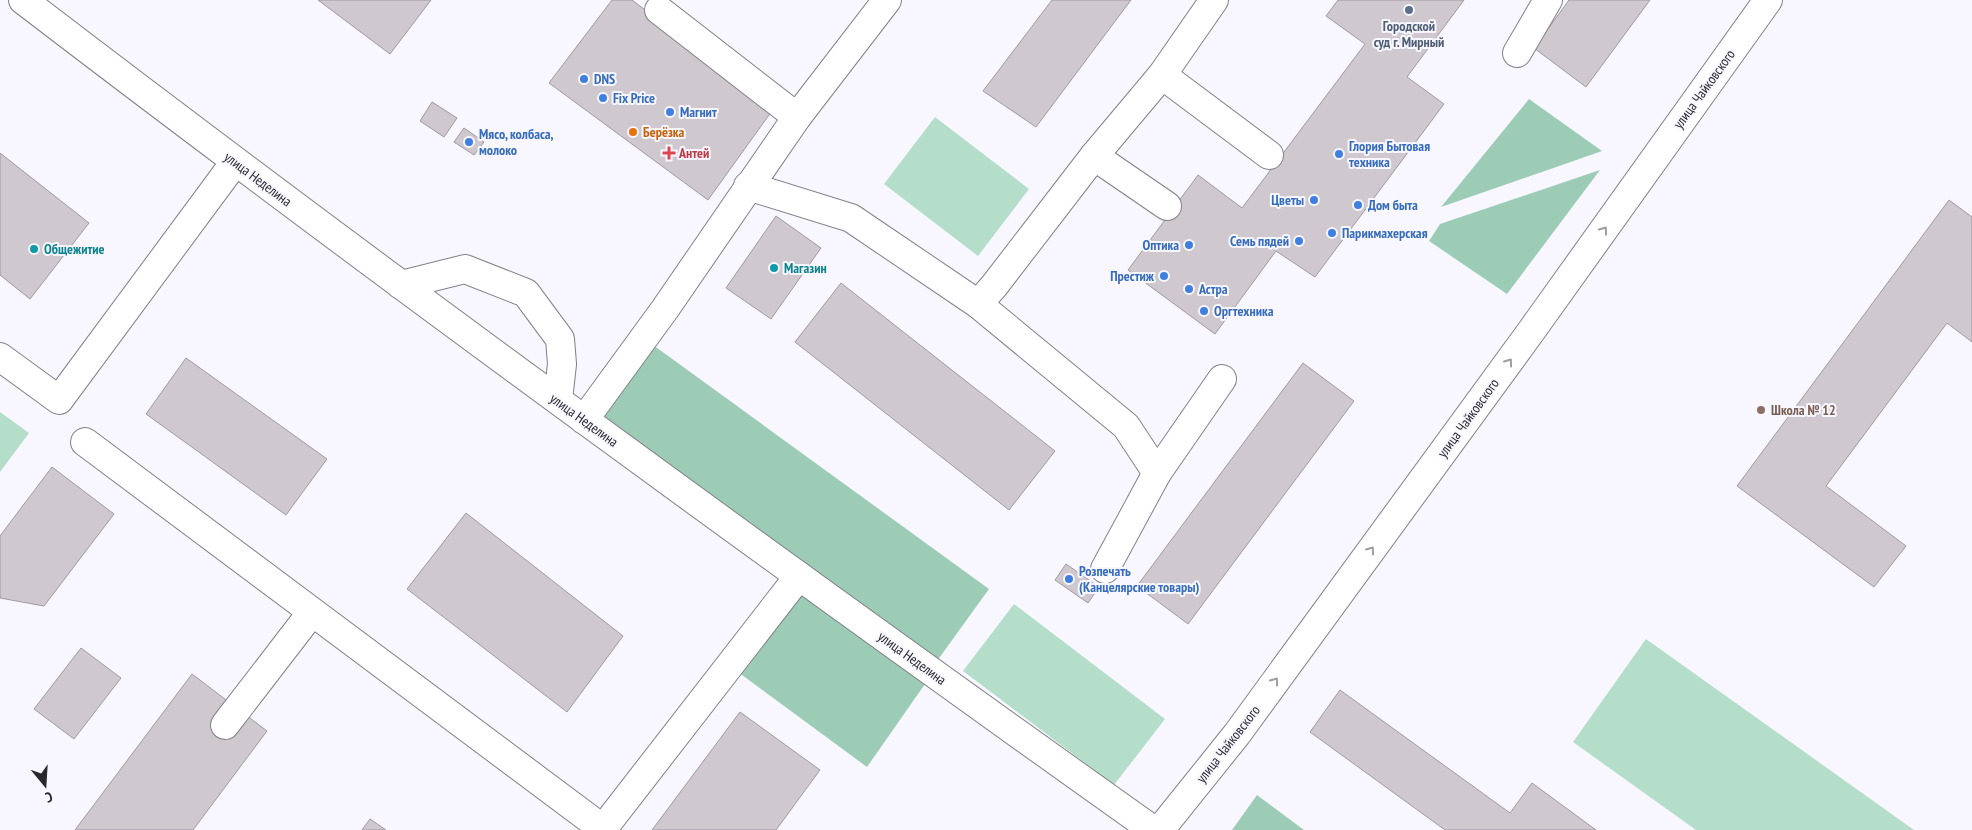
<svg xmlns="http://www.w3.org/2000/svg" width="1972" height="830" font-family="'PT Sans Narrow',sans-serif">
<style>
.green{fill:#b4deca}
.forest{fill:#9dccb6}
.building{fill:#cfc8cf;stroke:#a099a0}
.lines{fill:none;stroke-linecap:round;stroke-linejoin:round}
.minor-casing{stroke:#828189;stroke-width:30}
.minor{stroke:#fff;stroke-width:28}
.oneway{stroke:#9e9ea0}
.service-dot{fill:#5c6f8a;stroke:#f8f7ff;stroke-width:2}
.shop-dot{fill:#3f7fe0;stroke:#f8f7ff;stroke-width:2}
.food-dot{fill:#e8710a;stroke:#f8f7ff;stroke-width:2}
.health-dot{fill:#e0444e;stroke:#f8f7ff;stroke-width:2}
.culture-dot{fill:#0f9aa8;stroke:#f8f7ff;stroke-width:2}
.education-dot{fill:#8d6e63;stroke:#f8f7ff;stroke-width:2}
.labels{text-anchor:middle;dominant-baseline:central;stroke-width:4;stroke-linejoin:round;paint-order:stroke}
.service-label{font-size:14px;font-weight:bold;fill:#4e5e75;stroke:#f8f7ff}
.shop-label{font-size:14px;font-weight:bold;fill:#366cbe;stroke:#f8f7ff;text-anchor:start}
.street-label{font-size:14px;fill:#28272b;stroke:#f8f7ff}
.food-label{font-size:14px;font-weight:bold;fill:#c56008;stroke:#f8f7ff;text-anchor:start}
.health-label{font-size:14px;font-weight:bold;fill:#be3a42;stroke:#f8f7ff;text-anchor:start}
.culture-label{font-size:14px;font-weight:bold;fill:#0d838f;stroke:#f8f7ff;text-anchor:start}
.education-label{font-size:14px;font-weight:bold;fill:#785e54;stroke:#f8f7ff;text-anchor:start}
</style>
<rect width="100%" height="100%" fill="#f8f7ff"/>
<!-- green -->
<g class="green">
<path d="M935,117l94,72 -51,67 -94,-72z"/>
<path d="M0,412l29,21 -29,39z"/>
<path d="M1014,604l151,115 -51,66 -151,-114z"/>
<path d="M1646,639l268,191h-218l-123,-88z"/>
</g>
<!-- forest -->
<g class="forest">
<path d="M1529,99l73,52 -161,56z"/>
<path d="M1600,170l-93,124 -78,-53 11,-17z"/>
<path d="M653,345l336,244 -52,72 -336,-244z"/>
<path d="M800,594l125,90 -58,83 -129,-95z"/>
<path d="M1257,795l47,35h-72z"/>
</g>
<!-- building -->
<g class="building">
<path d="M318,0h113l-41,54z"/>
<path d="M612,0h20l142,108 -66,92 -159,-117z"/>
<path d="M1052,0h79l-95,127 -53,-36z"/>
<path d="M1338,0h126l-57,77 37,27 -129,173 -39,-26 -61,83 -87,-64 70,-95 44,33 123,-164 -39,-28z"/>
<path d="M1569,0h81l-64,87 -52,-39z"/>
<path d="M432,102l25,16 -13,19 -24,-16z"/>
<path d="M464,128l20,14 -10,13 -20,-13z"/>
<path d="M0,153l89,70 -59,76 -30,-24z"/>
<path d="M1949,200l23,17v125l-25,-19 -121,163 80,60 -32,41 -137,-101z"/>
<path d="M776,216l45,32 -50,71 -45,-31z"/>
<path d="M841,283l214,168 -46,59 -214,-168z"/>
<path d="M186,358l141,101 -41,56 -140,-101z"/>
<path d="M1303,363l51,38 -166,223 -51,-38z"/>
<path d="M52,467l62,47 -70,92 -44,-8v-62z"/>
<path d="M466,513l157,123 -56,76 -160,-123z"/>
<path d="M1066,564l33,23 -11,16 -33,-23z"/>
<path d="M81,648l40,30 -47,61 -40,-30z"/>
<path d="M192,674l75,57 -74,99h-118z"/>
<path d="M1340,690l170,123 22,-30 64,47h-151l-135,-98z"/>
<path d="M740,712l80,58 -44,60h-124z"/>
<path d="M370,819l16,11h-24z"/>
</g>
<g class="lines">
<!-- minor casing -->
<g class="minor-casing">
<g id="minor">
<path d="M23,0c371,284 749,559 1130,830"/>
<path d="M659,10l138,107"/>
<path d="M1517,53l31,-53"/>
<path d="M1162,75l107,80"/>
<path d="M1094,156l73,50"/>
<path d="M748,186l103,32 127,86 16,-18 100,-130 68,-81 52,-75"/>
<path d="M401,285l64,-16 61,24 34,46 2,25 -4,36"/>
<path d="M978,304l148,122 31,47 65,-94"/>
<path d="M0,357l59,43 176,-238"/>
<path d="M584,420l81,-111 132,-192 90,-117"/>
<path d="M85,442l518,387"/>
<path d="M1105,569l52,-96"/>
<path d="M225,725l87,-113"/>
<path d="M602,830l197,-254"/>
<path d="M1160,830l77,-96 295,-404 236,-330"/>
</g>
</g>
<!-- minor -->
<use href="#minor" class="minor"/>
</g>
<!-- one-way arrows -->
<defs><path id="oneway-chevron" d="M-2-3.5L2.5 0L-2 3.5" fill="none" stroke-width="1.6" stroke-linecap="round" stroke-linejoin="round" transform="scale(1.25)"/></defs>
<g class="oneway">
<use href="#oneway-chevron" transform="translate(1604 230) rotate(-54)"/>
<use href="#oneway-chevron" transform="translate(1509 362) rotate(-54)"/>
<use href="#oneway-chevron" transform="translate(1371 550) rotate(-54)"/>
<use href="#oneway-chevron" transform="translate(1275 681) rotate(-54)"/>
</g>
<!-- markers -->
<circle class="service-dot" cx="1409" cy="10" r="5"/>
<g class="shop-dot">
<circle cx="584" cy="79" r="5"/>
<circle cx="603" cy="98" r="5"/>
<circle cx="670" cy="112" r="5"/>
<circle cx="469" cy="142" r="5"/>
<circle cx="1339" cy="154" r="5"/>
<circle cx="1314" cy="200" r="5"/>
<circle cx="1358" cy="205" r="5"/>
<circle cx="1332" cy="233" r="5"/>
<circle cx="1299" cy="241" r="5"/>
<circle cx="1189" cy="245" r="5"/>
<circle cx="1164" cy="276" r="5"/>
<circle cx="1189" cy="289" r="5"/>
<circle cx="1204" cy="311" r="5"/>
<circle cx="1069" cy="579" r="5"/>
</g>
<circle class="food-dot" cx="633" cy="132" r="5"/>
<path class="health-dot" d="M666.5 145.5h5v5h5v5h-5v5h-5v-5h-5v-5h5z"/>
<g class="culture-dot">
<circle cx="34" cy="249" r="5"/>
<circle cx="774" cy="268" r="5"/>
</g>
<circle class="education-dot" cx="1761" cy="410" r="5"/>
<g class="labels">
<!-- service labels -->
<g class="service-label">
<text x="1409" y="26">Городской<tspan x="1409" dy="16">суд г. Мирный</tspan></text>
</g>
<!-- shop labels -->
<g class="shop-label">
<text x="594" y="79">DNS</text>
<text x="613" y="98">Fix Price</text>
<text x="680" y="112">Магнит</text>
<text x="479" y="134">Мясо, колбаса,<tspan x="479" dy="16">молоко</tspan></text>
<text x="1349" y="146">Глория Бытовая<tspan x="1349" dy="16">техника</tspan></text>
<text x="1304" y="200" text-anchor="end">Цветы</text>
<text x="1368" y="205">Дом быта</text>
<text x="1342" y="233">Парикмахерская</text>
<text x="1289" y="241" text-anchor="end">Семь пядей</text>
<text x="1179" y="245" text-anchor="end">Оптика</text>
<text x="1154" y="276" text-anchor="end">Престиж</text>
<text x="1199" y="289">Астра</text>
<text x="1214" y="311">Оргтехника</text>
<text x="1079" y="571">Розпечать<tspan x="1079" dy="16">(Канцелярские товары)</tspan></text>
</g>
<!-- street labels -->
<g class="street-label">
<text transform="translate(1704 89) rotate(-54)">улица Чайковского</text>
<text transform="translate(258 179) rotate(37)">улица Неделина</text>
<text transform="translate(1468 418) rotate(-54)">улица Чайковского</text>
<text transform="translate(584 420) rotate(36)">улица Неделина</text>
<text transform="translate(912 658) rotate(36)">улица Неделина</text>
<text transform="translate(1228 744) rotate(-52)">улица Чайковского</text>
</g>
<!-- food labels -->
<g class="food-label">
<text x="643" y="132">Берёзка</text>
</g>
<!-- health labels -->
<g class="health-label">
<text x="679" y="153">Антей</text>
</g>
<!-- culture labels -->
<g class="culture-label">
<text x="44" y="249">Общежитие</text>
<text x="784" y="268">Магазин</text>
</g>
<!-- education labels -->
<g class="education-label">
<text x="1771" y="410">Школа № 12</text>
</g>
</g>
<!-- north arrow -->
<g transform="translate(45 785) rotate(162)" stroke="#f8f7ff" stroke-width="4" paint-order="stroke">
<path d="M0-4L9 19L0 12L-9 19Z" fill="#28272b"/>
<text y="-8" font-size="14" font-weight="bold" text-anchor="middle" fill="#28272b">С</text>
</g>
</svg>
